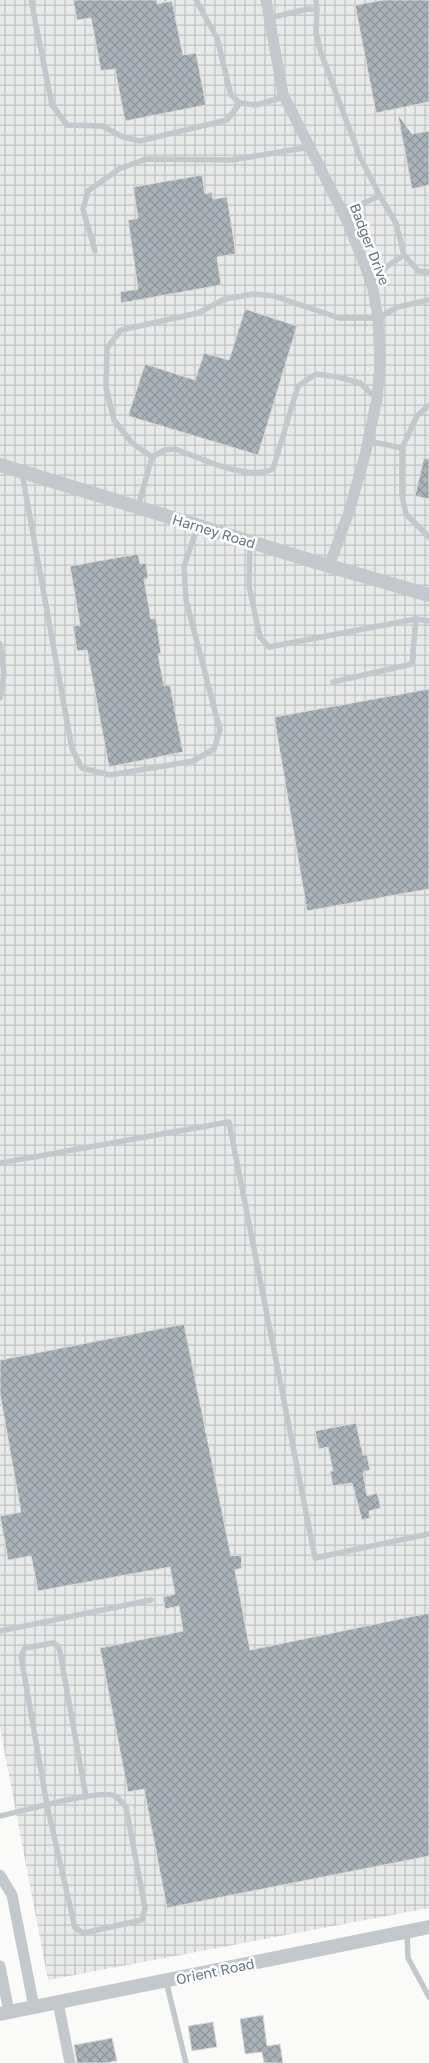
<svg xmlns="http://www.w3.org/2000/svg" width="429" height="2063" font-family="'Golos Text',sans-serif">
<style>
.industrial{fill:url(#industrial-grid)}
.building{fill:url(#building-cross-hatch);stroke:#dcdcda}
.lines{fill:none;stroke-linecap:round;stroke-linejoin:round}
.service{stroke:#c3c8cc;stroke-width:5.5}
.minor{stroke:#c3c8cc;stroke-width:11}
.tertiary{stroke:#c3c8cc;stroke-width:14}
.labels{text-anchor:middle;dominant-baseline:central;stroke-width:5;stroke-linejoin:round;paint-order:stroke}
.street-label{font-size:14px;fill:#657683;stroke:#fff}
</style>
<defs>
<pattern id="industrial-grid" width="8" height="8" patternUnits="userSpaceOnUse" patternTransform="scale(1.25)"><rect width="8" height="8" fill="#e8e9e9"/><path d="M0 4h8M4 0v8" fill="none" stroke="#c0c1c2"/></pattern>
<pattern id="building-cross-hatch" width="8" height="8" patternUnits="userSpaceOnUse" patternTransform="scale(1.25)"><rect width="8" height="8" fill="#aab3b9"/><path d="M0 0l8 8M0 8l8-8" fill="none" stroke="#8e969c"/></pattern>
</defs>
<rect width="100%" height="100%" fill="#fafaf8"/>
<!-- industrial -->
<path class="industrial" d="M0,0h429v1908l-381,72 -48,-252z"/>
<!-- building -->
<g class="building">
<path d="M73,0h84v4l15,-3 11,54 13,-2 10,52 -81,16 -10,-52 -14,2 -10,-53 -14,2z"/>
<path d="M384,0h45v102l-53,11 -21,-108z"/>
<path d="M398,115l14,19 17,-3v54l-17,4z"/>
<path d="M202,175l3,19 7,-2 1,7 14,-2 9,57 -19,3 4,28 -100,18 -1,-11 18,-3 -10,-69 10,-2 -5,-31z"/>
<path d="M245,309l52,17 -39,129 -130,-39 17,-52 50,16 9,-27 25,7z"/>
<path d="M424,458l5,1v40l-14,-3z"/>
<path d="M138,554l2,10 6,-1 2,15 -4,1 7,40 5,-1 5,35 -3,1 6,32 6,-1 13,67 -74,15 -22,-117 -10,1 -4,-25 7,-1 -10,-59z"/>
<path d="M429,689v200l-122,22 -33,-194z"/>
<path d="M184,1324l47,232 10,-1 1,13 -7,2 15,80 179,-37v243l-262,52 -23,-119 -16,3 -28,-144 83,-17 -4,-25 -14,3 -2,-12 12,-3 -5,-27 -132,24 -7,-35 -23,4 -8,-44 21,-4 -21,-118v-34z"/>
<path d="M356,1423l7,32h4l3,15 -7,2 4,24 10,-3 4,15 -12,3 1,7 -8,2 -10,-37 -19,3 -3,-15h3l-5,-24 -9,2 -4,-18z"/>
<path d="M263,2015l4,31 13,-2 3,19h-19l-2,-11 -17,2 -5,-35z"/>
<path d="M213,2022l4,25 -25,4 -4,-25z"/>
<path d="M112,2038l5,23 -12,2h-28l-3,-18z"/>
</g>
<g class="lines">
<!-- service -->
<g class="service">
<path d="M31,0l21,105 15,20 35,1 21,11 17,4 87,-21 13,-17"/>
<path d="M196,0l21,38 14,57 9,8 16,2 28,-8"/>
<path d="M316,0l1,10"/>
<path d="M269,18l39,-9 9,1 -1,22 5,21 39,104 20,39"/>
<path d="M343,212l37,-16 16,27 8,32"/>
<path d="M95,251l-12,-42 5,-18 31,-22 27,-10 85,1 79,-13"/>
<path d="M372,284l14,-17 18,-12 14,16 11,1"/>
<path d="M429,405l-12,11 -15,32v48l4,18 23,23"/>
<path d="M368,441l34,7"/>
<path d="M152,457l-20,-14 -18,-23 -8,-33 1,-39 14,-18 77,-17 27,-14 29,-5 20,2 65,22h39l20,-11 31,-7"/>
<path d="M22,473l50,276 10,19 28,7 83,-14 21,-12 6,-19 -34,-130 -2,-34 14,-40"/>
<path d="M138,507l14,-50 13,-7 10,-1c28,10 71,32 98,20l25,-83 18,-12 22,3 22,6 16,15"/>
<path d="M250,542l-1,44 11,51 9,10 147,-28 13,2"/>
<path d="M0,644l4,30 -4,24"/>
<path d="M333,682l79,-18 4,-45"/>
<path d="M0,1163l229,-41 86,436 114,-24"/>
<path d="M0,1631l151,-31"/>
<path d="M0,1816c20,-4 101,-28 115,-20 4,2 8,8 11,11l19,101 -3,12 -58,13 -9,-5 -28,-123 -26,-149 4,-8 28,-5 5,3 2,6 26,145"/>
<path d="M407,1932l1,26 21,39"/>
<path d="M166,1981l20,82"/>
</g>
<!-- minor -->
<g class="minor">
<path d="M266,0l17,94 65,129 24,61 6,34 2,47 -3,34 -12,56 -16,57 -20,54"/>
<path d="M0,1875l12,20 22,112"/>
<path d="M0,1966l9,46"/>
<path d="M58,2002l12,61"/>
</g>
<!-- tertiary -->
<g class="tertiary">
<path d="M0,465l329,101 100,29"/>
<path d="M0,2014l429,-87"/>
</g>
</g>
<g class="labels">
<!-- street labels -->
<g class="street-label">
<text transform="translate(370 244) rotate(69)">Badger Drive</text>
<text transform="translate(214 531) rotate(17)">Harney Road</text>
<text transform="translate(215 1971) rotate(-12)">Orient Road</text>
</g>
</g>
</svg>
